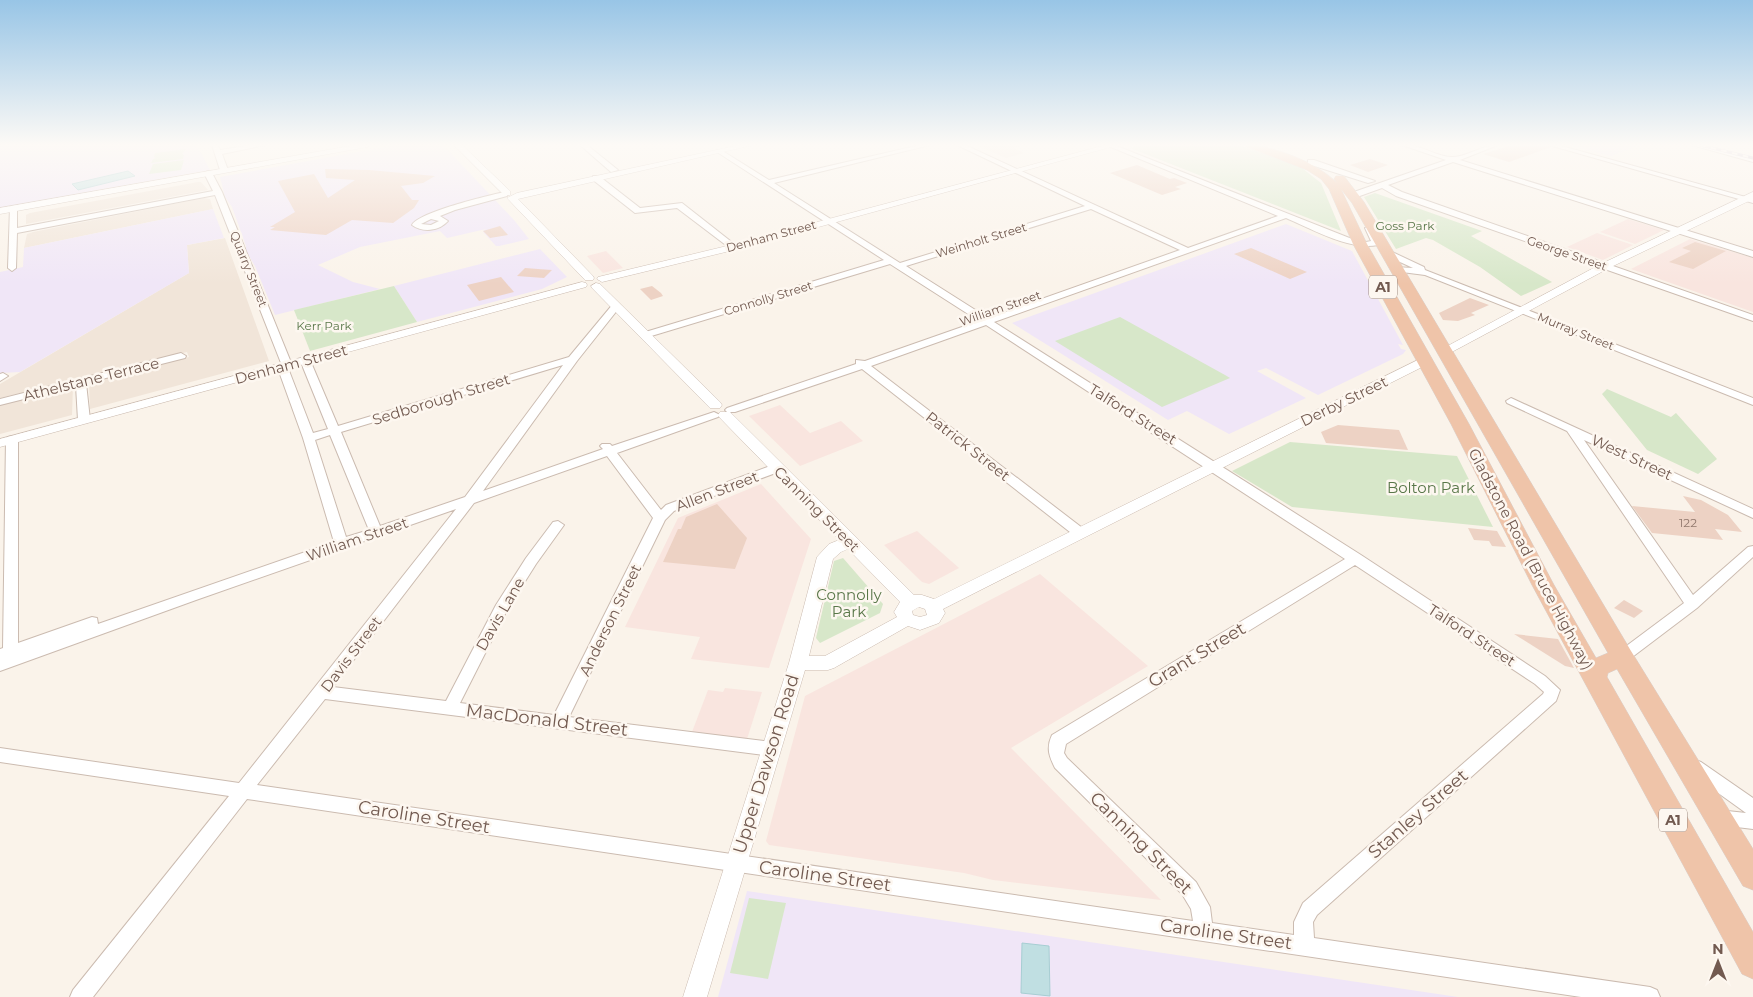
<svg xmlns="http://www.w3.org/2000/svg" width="1753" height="997" font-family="Montserrat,sans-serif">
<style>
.residential{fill:#f1e5d9}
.commercial{fill:#f9e5df}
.education{fill:#f0e6f7}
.green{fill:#d7e7c9}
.water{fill:#c0dfe2;stroke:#a7ced3}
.building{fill:#edd2c4}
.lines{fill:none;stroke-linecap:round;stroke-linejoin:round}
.minor-casing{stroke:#cbbbb0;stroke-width:2}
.tertiary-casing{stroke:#cbbbb0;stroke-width:1}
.trunk-casing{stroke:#d8d1ce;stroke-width:1}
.minor{fill:#fff;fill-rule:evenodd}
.tertiary{fill:#fff;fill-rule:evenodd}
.trunk{fill:#efc4a9;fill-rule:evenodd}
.rail-casing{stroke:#b6a8c3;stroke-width:3}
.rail{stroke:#fdf7f0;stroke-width:2;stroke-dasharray:5.5;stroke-linecap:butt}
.labels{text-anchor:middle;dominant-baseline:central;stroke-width:5;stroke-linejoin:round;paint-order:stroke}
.far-park-label{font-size:12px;fill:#597749;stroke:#fdf7f0}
.far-street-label{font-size:12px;fill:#725a50;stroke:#fdf7f0}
.number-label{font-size:12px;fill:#91786d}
.shield{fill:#fdf7f0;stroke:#9c8980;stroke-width:1}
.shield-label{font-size:14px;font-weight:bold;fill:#725a50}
.street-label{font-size:15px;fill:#725a50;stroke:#fdf7f0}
.park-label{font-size:15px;fill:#597749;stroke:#fdf7f0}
.near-street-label{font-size:18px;fill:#725a50;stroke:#fdf7f0}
</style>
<rect width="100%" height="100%" fill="#faf3ea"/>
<!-- residential -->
<g class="residential">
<path d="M976,145h49l-12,3 11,5 -18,5z"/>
<path d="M198,182h3l7,8 -182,34v-9l4,-2z"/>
<path d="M204,198l6,1 3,10 -189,39 3,-14 6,-2z"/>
<path d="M225,238l44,123 -179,48 -1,-27 100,-25 -2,-5 -187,46v-14l189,-111 -2,-28z"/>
<path d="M73,386l-1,29 -72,19v-29z"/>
</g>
<!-- commercial -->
<g class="commercial">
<path d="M1628,219l36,11 -29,14 -35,-12z"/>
<path d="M1597,233l36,12 -30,15 -36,-13z"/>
<path d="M1690,239l63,19v54l-122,-43z"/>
<path d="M606,251l17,17 -20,5 -16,-17z"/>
<path d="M780,405l30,28 31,-12 22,20 -63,25 -51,-50z"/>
<path d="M761,484l50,55 -42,129 -78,-9 9,-22 -75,-10 53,-109z"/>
<path d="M917,531l42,37 -30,16 -7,-2 -38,-37z"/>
<path d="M1040,574l108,92 -137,82 150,152 -168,-20 -29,-7 -195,-28 -3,-4 39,-145z"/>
<path d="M725,688l37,4 -15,47 -55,-7 16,-42 15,2z"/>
</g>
<!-- education -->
<g class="education">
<path d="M0,145h197l13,25 -210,38z"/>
<path d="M396,145h47l71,75 15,19 -30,7h-3l-12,-13 -1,-2 3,-2 -39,9 -7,-7 -80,16 -42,18 35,17 27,7 -105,26 -20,-49 -9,-15v-5l-14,-39 -7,-10 -5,-20z"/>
<path d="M1568,145h72l-29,11z"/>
<path d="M213,209l11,29 -37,7 2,28 -169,99 -20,1v-101l23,-5 1,-19z"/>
<path d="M1286,224l66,27 51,94 -5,-1 3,5 5,1 -3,4 -85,41 -52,-27 -9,3 49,27 -77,36 -42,-23 -19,9 -156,-97z"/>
<path d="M540,249l27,28 -25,12 -125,33 -23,-36z"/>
<path d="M747,891l711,106h-740z"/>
</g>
<!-- green -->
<g class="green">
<path d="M1141,145h98l43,15 20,8 19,15 20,48 -211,-83z"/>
<path d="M186,149l-4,5 2,1 -1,4 -32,4 2,-4 3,-1 -2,-1 1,-4z"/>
<path d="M184,160l-3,10 -32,4 4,-10z"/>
<path d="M1375,193l107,38 -11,5 81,46 -31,14 -41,-29 -47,-27 -7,-2 -30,11 -32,-52z"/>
<path d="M394,286l23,36 -107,29 -16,-41z"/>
<path d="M1120,317l105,58 5,3 -68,29 -107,-66z"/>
<path d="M1607,389l64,28 5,-4 41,46 -19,15 -51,-24 -45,-56z"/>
<path d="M1290,442l167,14 36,71 -201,-20 -60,-36z"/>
<path d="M843,558l40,46 -3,9 -60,30 -4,-5 18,-77z"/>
<path d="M749,898l37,5 -18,76 -38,-6z"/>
</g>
<!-- water -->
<g class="water">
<path d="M128,171l7,5 -57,14 -6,-6z"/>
<path d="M1022,943l27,3 1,50 -29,-3z"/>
</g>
<!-- building -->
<g class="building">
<path d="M1512,145h35l4,2 -42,15 -26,-8z"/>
<path d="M1370,159l18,6 -20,7 -18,-7z"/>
<path d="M1137,165l33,14 4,-1 13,5 -12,4 6,2 -19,6 -52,-22z"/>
<path d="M325,169l44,1 66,6 -12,7 -22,3 11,14h7l-5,8 -21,15 -41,-3 -26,15 -56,-5 5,-3h-5l25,-15 -17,-31 36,-7 14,24 27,-18 -29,-2z"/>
<path d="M500,226l8,9 -18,3 -7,-7z"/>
<path d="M1695,242l31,9 -33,18 -24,-7 22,-11 -9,-3z"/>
<path d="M1251,248l56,24 -17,7 -56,-25z"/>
<path d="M525,268l13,1 14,1 -8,8 -27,-2z"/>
<path d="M501,277l13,15 -35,9 -12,-16z"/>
<path d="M652,286l9,7 2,3 -12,4 -11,-11z"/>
<path d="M1470,298l19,7 -18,8 4,2 -17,6 -15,-1 -4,-7z"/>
<path d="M1338,425l61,5 9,20 -82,-7 -5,-11z"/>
<path d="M1683,496l18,4 27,15 14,17 -27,-3 8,11 -71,-7 -20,-27 63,6z"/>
<path d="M717,504l30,34 -12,31 -72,-7 15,-33h3l5,-12z"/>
<path d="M1468,528l29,3 9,16 -14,-1 -3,-5 -15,-1z"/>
<path d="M1624,600l19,11 -9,7 -20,-10z"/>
<path d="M1514,634l44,5 16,29 -9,-2z"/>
</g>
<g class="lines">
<!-- minor casing -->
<g class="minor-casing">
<g id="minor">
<path d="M212,145h6l2,5 32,-5h13l-43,9 6,16 -4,2 -4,-2z"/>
<path d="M580,145h7l31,25 -7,2z"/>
<path d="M920,145h10l-156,38 126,80 185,-57 -128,-61h8l223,103 90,-32 -172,-71h8l238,94 14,3 5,-1 -6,-13 7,-2 8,14 -2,5c-28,6 -66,-16 -92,-27l-292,104 367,233 184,121 15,14 -4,11 -239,214 -4,7 1,16 336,49 7,3 3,7h-79l-1334,-198 -154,198h-23l3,-7 156,-194 -229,-34v-14l239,35 217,-274 -260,91 -196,71v-22l3,-1 3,-209 2,-2 4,-1 6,3v204l74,-26 5,1 1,6 236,-82 -31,-104 -26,-72 4,-3 -66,-168 -198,38 -1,35 -4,3 -4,-3 2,-61 7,2v19l196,-37 -9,-18 4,-2 4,2 10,19 70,173 -4,3 25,65 15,-4 -28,-69 1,-2h8l1,2 28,66 231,-69 44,-53 3,-1 5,3 -2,2 -42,53 -94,130 120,-42 -3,-3 2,-2h8l2,2 102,-34 6,3 -2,2 -101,36 44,57 5,-5 107,-40h8l2,3 -2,3 -107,40 -9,9 -96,197 203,25 6,2 2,5 -2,5 -6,2 -447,-57 -68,86 936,136 -2,-12 -9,-15 -127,-126c-6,-12 -9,-20 -3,-33l293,-176 -359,-234 -115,41 214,164 2,3 -2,3h-10l-213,-167 -127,43h-8l-2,-2 2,-2 129,-44v-4l9,1 114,-40 -89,-57 -242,73h-6l-2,-2 2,-2 242,-73 -167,-108v-2h4l48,30zM1091,209l89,41 -192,68 -82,-52zM563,365l-98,132 -85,29 -39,-94zM330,435l39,95 -23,7 -31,-97zM607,456l46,62 -99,197 -94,-12 47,-93 29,-46 28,-39 -6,-4 -5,1 -27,36 -30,47 -50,96 -113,-14 141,-184zM1355,565l180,119 9,8 -1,2 -240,209 -9,19v13l-82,-12 -2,-16 -14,-25 -129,-124 -3,-5 2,-9z"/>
<path d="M1402,145c17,-2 33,12 50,12 12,1 30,-12 46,-12l-38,15 293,91v6l-300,-95 -65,23 14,7 351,123v6l-357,-125 -14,-8 -25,9h-6v-4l95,-33z"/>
<path d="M1549,145h9l195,54v4z"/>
<path d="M1692,145h9l52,13v4z"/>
<path d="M1308,160h6l61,21 -7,2 -60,-19z"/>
<path d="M593,176h6l41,32 42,-5 56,44 -7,2 -54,-41 -42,5 -42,-33z"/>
<path d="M504,192l4,2 -1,2 -52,14 -15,6 8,5c-9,10 -25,12 -36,4 7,-13 75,-29 92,-33zM431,219l8,2 -8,4 -10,-1z"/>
<path d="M1388,250l36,17 1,3 328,128v7l-328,-130 -31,-4v-4l19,1 -28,-13 -1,-2z"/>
<path d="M181,353l5,3 -1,2 -99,25 4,37 -2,2 -4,1 -6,-3 -2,-34 -76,19v-6z"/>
<path d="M3,373l5,3 -8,5v-7z"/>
<path d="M1511,398l242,111v9l-169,-78 109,155 55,-48 5,-1v11l-56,51 -70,53 -5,2 -5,-2 -3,-4 3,-4 67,-50 -117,-172 -60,-28 -1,-2z"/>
<path d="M1695,760l6,2 52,36v31l-41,-5 -3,-6 3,-6 6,-2 28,3 -57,-41 -2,-5 2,-5z"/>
</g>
</g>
<!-- tertiary casing -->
<g class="tertiary-casing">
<g id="tertiary">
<path d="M356,145h15l-4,2 -367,67v-6z"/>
<path d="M454,145h8l48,46v4h-6z"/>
<path d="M740,145h13l-235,54 75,77 1,2 -1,2h-8l-78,-82 10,-5z"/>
<path d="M1106,145h12l-380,104 -136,33 -5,-3 1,-2 133,-32z"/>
<path d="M1753,192v7l-144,69 -159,85 -4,1 -6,-4 161,-86z"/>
<path d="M582,282l4,1 1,2 -1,2 -586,160v-8z"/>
<path d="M596,283l4,1 120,118 2,3 -2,3h-10l-118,-120 -1,-2z"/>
<path d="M1426,356l6,4 -2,3 -487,246 2,4 -6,10 -19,7 -12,-4 -74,42 -6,2h-23l-98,327h-24l106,-334 28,-106 12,-13 10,-4 -119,-122 -2,-3 2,-3h10l184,183h8l12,4zM848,549l52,53 -6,10 3,5 -72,39h-16l24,-97 8,-7zM919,607l6,2 2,6 -7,2 -7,-2 -1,-4z"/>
</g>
</g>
<!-- trunk casing -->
<g class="trunk-casing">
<path id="trunk" d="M1246,145c27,0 72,18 91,38l-3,-4 2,-3h8l20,26 267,449 122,198v41l-10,-4 -126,-217 -9,4 -1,4 146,255v47l-11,-5 -210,-389 -81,-161 -98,-180 -24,-55 -8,-10 -14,-9 -60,-23zM1341,189l11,14 256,450 -12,5 -42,-73 -85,-161 -102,-180z"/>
</g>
<!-- minor -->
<use href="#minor" class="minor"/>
<!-- tertiary -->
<use href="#tertiary" class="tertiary"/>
<!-- trunk -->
<use href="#trunk" class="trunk"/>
<!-- rail casing -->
<g class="rail-casing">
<path id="rail" d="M1700,145l53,13"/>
</g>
<!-- rail -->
<use href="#rail" class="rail"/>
</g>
<!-- sky -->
<linearGradient id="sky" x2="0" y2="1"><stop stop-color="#98c5e6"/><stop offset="0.51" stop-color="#fdfaf6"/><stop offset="1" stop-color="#fdfaf6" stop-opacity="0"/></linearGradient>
<rect width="1753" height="284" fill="url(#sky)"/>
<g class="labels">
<!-- far-park labels -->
<g class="far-park-label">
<text x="1405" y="225">Goss Park</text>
<text x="324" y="325">Kerr Park</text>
</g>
<!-- far-street labels -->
<g class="far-street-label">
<text transform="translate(771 236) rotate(-15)">Denham Street</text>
<text transform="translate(981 240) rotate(-17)">Weinholt Street</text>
<text transform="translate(1567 253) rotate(19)">George Street</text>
<text transform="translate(249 269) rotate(68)">Quarry Street</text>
<text transform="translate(768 298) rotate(-17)">Connolly Street</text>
<text transform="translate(1000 308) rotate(-19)">William Street</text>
<text transform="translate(1576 331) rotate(22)">Murray Street</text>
</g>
<!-- number labels -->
<g class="number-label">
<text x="1688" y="522">122</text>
</g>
<!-- shield labels -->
<g class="shield">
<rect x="1369" y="275.5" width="28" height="23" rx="4"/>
<rect x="1659" y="808.5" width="28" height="23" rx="4"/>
</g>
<g class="shield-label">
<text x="1383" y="287">A1</text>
<text x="1673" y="820">A1</text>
</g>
<!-- street labels -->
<g class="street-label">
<text transform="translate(291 364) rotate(-15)">Denham Street</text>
<text transform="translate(91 379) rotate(-14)">Athelstane Terrace</text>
<text transform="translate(441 399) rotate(-17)">Sedborough Street</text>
<text transform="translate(1344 401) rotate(-26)">Derby Street</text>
<text transform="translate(1133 414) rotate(32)">Talford Street</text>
<text transform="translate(968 446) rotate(38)">Patrick Street</text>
<text transform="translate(1632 457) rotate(25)">West Street</text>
<text transform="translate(717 491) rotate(-21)">Allen Street</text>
<text transform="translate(817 509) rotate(45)">Canning Street</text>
<text transform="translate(357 539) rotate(-19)">William Street</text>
<text transform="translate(1531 559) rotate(62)">Gladstone Road (Bruce Highway)</text>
<text transform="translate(500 614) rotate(-60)">Davis Lane</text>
<text transform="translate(610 620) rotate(-64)">Anderson Street</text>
<text transform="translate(1472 635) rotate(33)">Talford Street</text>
<text transform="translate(351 654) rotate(-53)">Davis Street</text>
</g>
<!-- park labels -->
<g class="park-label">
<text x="1431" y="487">Bolton Park</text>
<text x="849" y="594">Connolly<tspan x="849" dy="17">Park</tspan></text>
</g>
<!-- near-street labels -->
<g class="near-street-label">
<text transform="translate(1197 655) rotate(-31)">Grant Street</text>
<text transform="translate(547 720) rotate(7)">MacDonald Street</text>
<text transform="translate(766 764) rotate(-73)">Upper Dawson Road</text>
<text transform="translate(1418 814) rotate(-41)">Stanley Street</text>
<text transform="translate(424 817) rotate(9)">Caroline Street</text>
<text transform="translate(1141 843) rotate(45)">Canning Street</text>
<text transform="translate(825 876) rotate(8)">Caroline Street</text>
<text transform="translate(1226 934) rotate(8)">Caroline Street</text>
</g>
</g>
<!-- north arrow -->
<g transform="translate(1718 962)" stroke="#fdf7f0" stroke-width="4" paint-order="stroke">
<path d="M0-4L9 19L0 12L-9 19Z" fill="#725a50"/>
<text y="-8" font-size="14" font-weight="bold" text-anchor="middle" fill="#725a50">N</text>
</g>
</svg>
